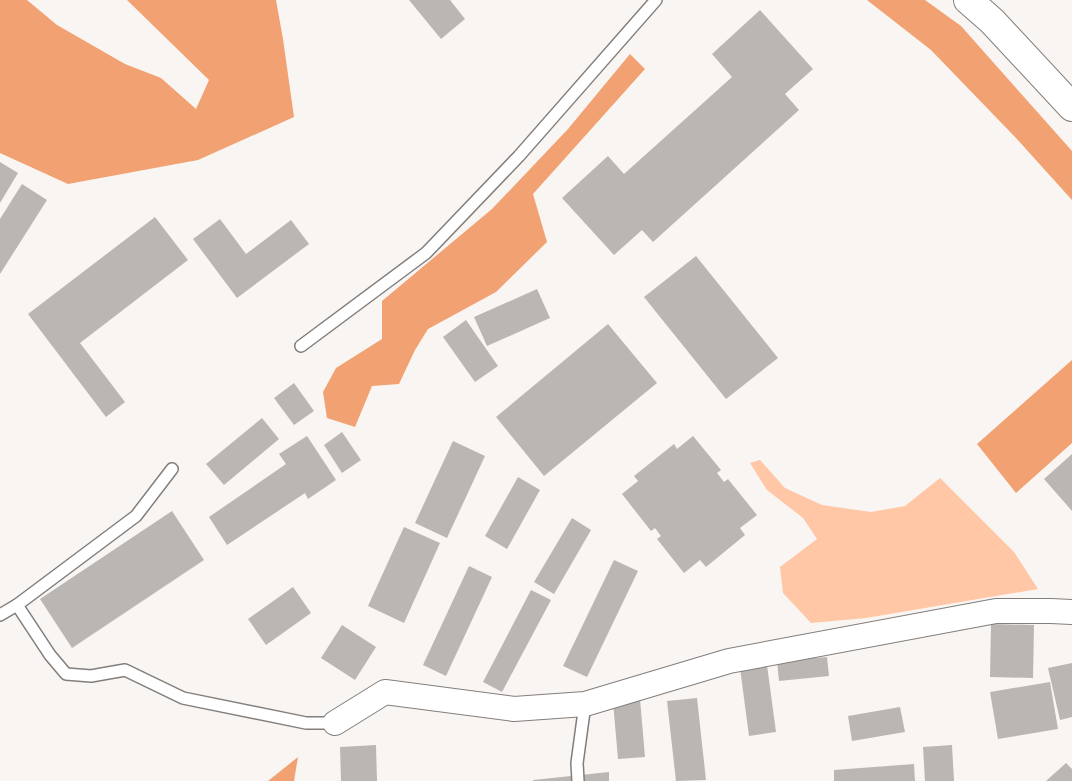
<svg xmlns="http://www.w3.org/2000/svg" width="1072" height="781" font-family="'Fira Sans Condensed',sans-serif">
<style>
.green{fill:#ffc7a6}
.forest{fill:#f1a172}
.building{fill:#bab6b4}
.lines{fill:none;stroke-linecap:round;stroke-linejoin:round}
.service-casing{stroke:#827e7c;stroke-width:14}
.minor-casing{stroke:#827e7c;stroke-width:26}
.secondary-casing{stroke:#827e7c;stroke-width:30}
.service{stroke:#fff;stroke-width:11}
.minor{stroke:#fff;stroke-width:24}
.secondary{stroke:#fff;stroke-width:28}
</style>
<rect width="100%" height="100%" fill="#f9f5f2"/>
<!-- green -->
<path class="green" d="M760,460l25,28 37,17 49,7 34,-6 35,-28 74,74 24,37 -172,29 -55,5 -28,-30 -3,-26 37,-28 -14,-21 -36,-28 -17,-27z"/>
<!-- forest -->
<g class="forest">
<path d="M0,0h27l30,25 68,39 36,14 35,31 13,-29 -82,-80h149l7,39 11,78 -96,43 -130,24 -68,-31z"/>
<path d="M867,0h58l36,26 111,125v49l-56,-62 -85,-88z"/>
<path d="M630,54l15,15 -112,125 14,48 -51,50 -68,37 -13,21 -16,34 -27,2 -17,41 -28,-9 -4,-26 13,-24 46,-29v-38l110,-92 76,-80z"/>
<path d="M1072,360v83l-56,50 -39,-49z"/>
<path d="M298,757l-4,24h-26z"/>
</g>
<!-- building -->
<g class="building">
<path d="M409,0h41l15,19 -24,20z"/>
<path d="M760,10l53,59 -28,25 14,16 -146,132 -11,-12 -28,25 -52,-57 46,-42 16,18 108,-97 -20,-23z"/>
<path d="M0,162l18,11 -18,30z"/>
<path d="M22,184l25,16 -47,74v-55z"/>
<path d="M155,217l33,43 -108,83 45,59 -19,15 -78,-103z"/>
<path d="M220,219l26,35 45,-34 18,24 -72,54 -44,-59z"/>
<path d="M696,256l82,102 -52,41 -82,-102z"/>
<path d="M537,289l13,29 -63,28 -13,-29z"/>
<path d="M466,320l32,46 -23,16 -32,-45z"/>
<path d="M608,324l49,59 -113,93 -48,-59z"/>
<path d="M294,383l20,28 -20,14 -20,-27z"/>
<path d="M262,418l17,21 -55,46 -18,-21z"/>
<path d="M342,432l19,28 -19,13 -18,-28z"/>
<path d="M307,436l29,44 -28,19 -3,-6 -78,52 -18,-28 77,-53 -7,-10z"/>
<path d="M693,436l28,34 -4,3 7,9 4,-3 29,36 -17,13 5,7 -39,32 -6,-7 -16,13 -27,-34 4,-3 -6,-8 -4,3 -29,-37 16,-13 -4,-5 40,-32 3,5z"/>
<path d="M453,441l32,15 -38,82 -32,-15z"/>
<path d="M1072,454v57l-28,-32z"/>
<path d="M518,477l22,13 -33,59 -22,-13z"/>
<path d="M172,511l32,49 -132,88 -32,-49z"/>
<path d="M572,518l19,12 -37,64 -20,-12z"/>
<path d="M404,527l36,16 -36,80 -36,-17z"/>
<path d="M614,560l24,11 -51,106 -24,-11z"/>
<path d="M469,566l23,11 -46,99 -23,-11z"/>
<path d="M293,587l18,26 -45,32 -18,-26z"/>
<path d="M531,590l20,10 -49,92 -19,-10z"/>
<path d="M991,624l43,1 -1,53 -43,-1z"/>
<path d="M342,625l34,22 -21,33 -34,-22z"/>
<path d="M827,657l2,19 -50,5 -2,-20z"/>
<path d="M1072,663v54l-12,3 -12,-52z"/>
<path d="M767,665l9,67 -27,4 -9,-68z"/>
<path d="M1050,682l8,47 -60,10 -8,-47z"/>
<path d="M697,698l9,82 -30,1 -9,-80z"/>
<path d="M640,699l5,58 -27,2 -5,-57z"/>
<path d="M900,707l5,25 -53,9 -4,-25z"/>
<path d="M376,745l1,36h-36l-1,-34z"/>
<path d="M952,745l2,36h-29l-2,-34z"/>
<path d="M1066,763l6,6v12h-26z"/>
<path d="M914,764l1,17h-81v-11z"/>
<path d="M609,772v9h-76v-1z"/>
</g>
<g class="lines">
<!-- service casing -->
<g class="service-casing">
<g id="service">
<path d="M301,346l125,-93 93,-97 137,-156"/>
<path d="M17,605l119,-89 36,-47"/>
<path d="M0,615l17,-10 33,50 16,19 25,2 34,-6 58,28 123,25h29"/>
<path d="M578,781l-1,-18 8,-59"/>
</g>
</g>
<!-- minor casing -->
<g class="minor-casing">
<path id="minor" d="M335,723l50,-31 129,17 71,-5 144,-43 267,-50h55l21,1"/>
</g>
<!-- secondary casing -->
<g class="secondary-casing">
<path id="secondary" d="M968,0l24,21 80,86"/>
</g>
<!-- service -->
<use href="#service" class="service"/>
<!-- minor -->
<use href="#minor" class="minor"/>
<!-- secondary -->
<use href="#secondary" class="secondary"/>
</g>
</svg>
